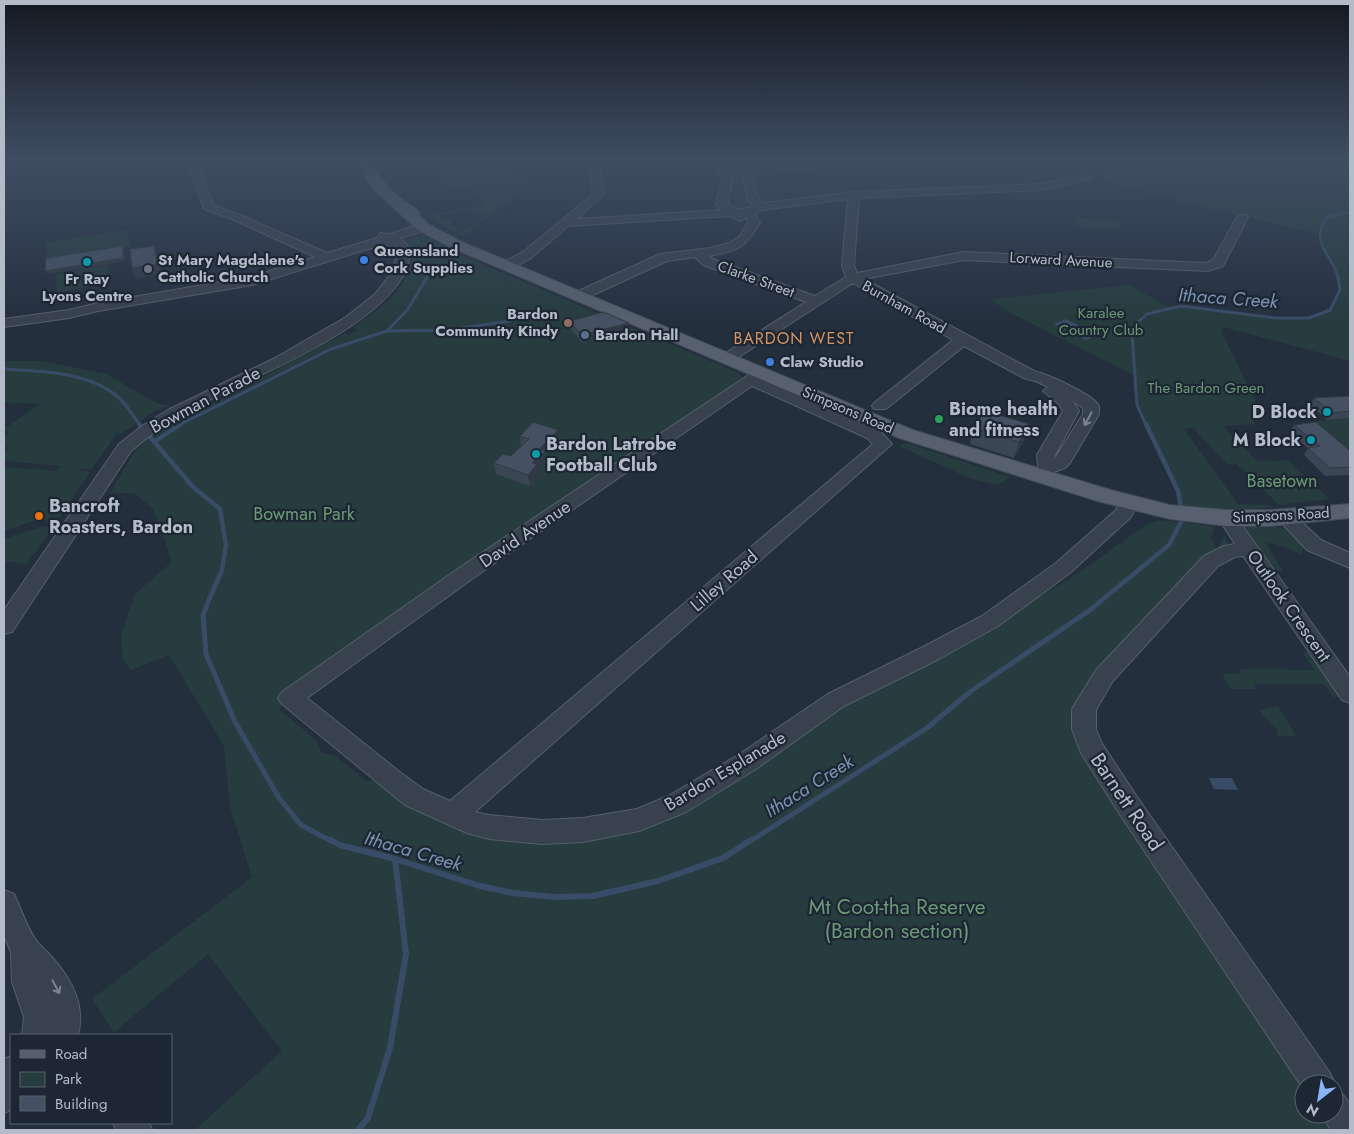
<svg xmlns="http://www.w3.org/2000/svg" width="1354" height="1134" font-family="Jost,sans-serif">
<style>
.green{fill:#263c3f}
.water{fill:#394c67}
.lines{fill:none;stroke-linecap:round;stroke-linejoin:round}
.stream-far4{stroke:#394c67;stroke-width:2.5}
.stream-far3{stroke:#394c67;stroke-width:3}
.stream-far2{stroke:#394c67;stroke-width:4.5}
.stream-far1{stroke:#394c67;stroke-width:5}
.stream{stroke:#394c67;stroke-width:6}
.minor-casing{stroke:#565f6c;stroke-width:2}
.major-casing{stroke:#414a57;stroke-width:2}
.minor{fill:#38414e;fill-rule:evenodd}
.major{fill:#56606e;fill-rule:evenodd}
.wall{fill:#3b4654}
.shaded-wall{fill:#303945}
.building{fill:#455162;stroke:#303945}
.oneway{stroke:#7c8592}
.shop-dot{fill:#3f7fe0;stroke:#1d2633;stroke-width:2}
.culture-dot{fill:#0f9aa8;stroke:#1d2633;stroke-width:2}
.worship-dot{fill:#6b7280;stroke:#1d2633;stroke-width:2}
.education-dot{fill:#8d6e63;stroke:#1d2633;stroke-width:2}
.service-dot{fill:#5c6f8a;stroke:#1d2633;stroke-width:2}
.leisure-dot{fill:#2e9e5b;stroke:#1d2633;stroke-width:2}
.food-dot{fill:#e8710a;stroke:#1d2633;stroke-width:2}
.labels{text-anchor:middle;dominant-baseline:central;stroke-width:4.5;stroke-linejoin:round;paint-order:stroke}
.far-poi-label{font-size:15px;font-weight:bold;fill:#b4bcc9;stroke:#1d2633;text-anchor:start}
.far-street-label{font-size:15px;fill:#b4bcc9;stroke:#1d2633}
.far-park-label{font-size:15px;fill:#6b9a76;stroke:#1d2633}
.far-neighbourhood-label{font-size:16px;letter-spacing:1px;fill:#d59563;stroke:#1d2633}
.street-label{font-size:18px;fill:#b4bcc9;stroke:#1d2633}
.poi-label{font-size:18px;font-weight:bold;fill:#b4bcc9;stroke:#1d2633;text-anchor:start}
.park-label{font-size:18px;fill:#6b9a76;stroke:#1d2633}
.water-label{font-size:19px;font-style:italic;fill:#7c92b1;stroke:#1d2633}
.near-street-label{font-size:21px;fill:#b4bcc9;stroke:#1d2633}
.near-park-label{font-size:21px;fill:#6b9a76;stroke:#1d2633}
</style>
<rect width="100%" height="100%" fill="#242f3e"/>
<!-- green -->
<g class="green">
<path d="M425,162h84l21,26 -31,20 -36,28 -5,-2 20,-12 11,-10h-5l-3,2 -18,-3 -24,4 5,3 -4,1 3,2 6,-1 5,2 -6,3 8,4 8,-2 -10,5 -27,-17 58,-10 -18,-19 -19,3z"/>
<path d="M722,162h27l-2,4 61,-4 129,1 -196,13 8,28c-5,6 -13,5 -19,3l-4,-5 5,-24z"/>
<path d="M1101,162h249v199l-127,-34 -2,4 34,69 -1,24 -31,2 35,36 29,-2 43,39 -51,6 -42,-41 -9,1 -35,-37 -9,1 54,75 31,1 4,2 -37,4 -55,-6 -3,-14 -41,-86 -2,-29 -124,-63 -21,-14 139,-14 42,23 20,-2 85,12h33l21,-8 10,-20 -3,-19 -15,-22 -1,-14 -173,-42 -35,-11 -16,-13z"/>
<path d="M1077,218l37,2 5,2 3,5h-40l-6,-2 -2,-5z"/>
<path d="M128,230l2,17 -84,14 1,-19z"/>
<path d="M423,235l40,21 276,117 3,4 -1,3 -453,316 -9,13 38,32 1,5 4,6 15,5 29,24h26l72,43 174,1 158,-93 271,-151 79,-56 14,-5 52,6 2,4 -3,8 5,11 9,-13 3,9 -149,161 225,378v30h28l11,16h-1148l87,-79 -74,-97 -94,78 -22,-33 160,-122 -22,-70 -6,-61 -55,-91 -38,15 -8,-10 -2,-24 14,-42 37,-32 -18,-52 -20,-17h-24l24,-41 12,-11 30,-20 55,-27 114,-61 4,2 8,-5 -4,-3c31,-21 56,-37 60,-78l-11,-9z"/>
<path d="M108,265l1,18 -53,10 1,-19z"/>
<path d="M4,361h38l65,13 49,29 14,3 -15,5 -34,23 -4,-1 -25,36h-12v2l10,1 -31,47 -23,1 -32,11v-3l3,-4h-3v-57l52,4 5,-5 -57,-5v-8l5,-6h-5v-10l5,-5 -5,-3 36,-25 -36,-2z"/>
<path d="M1350,418v33l-35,-30z"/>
<path d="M907,443l103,34 -12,8 -29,-7 -70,-32z"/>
<path d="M1266,525l19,4 20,17 -4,8 -26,-10 -9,-1 17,28 -11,-1 -27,-40 4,-4z"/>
<path d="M41,527h12l-26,37 -23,-3v-22z"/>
<path d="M1302,651l7,1 33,46 -9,-1 -9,-13h-70l3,5h-26l-9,-15 20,-1 -2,-4 74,1z"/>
<path d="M1278,706l18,30h-19l1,-6 -16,-15 -2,-5z"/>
</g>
<!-- water -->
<g class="water">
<path d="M1066,319l31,16 -11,5 -32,-16z"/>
<path d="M1209,778h23l6,12 -24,-1z"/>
</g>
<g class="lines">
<!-- stream-far4 -->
<g class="stream-far4">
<path d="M426,279l1,-2"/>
<path d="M1338,279c-4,-25 -29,-32 -12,-61l24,-6"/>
</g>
<!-- stream-far3 -->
<g class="stream-far3">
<path d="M387,331l62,-1 61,-9"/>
<path d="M4,369c38,3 84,2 114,28 9,8 15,19 22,28"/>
<path d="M179,425l152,-76 56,-18 21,-22 19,-32"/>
<path d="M1146,425l-9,-20 -5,-71 5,-11 10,-9 34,-8 95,12h33l21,-8 10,-20 -2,-13"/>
</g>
<!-- stream-far2 -->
<g class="stream-far2">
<path d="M139,424l2,3"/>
<path d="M150,437l43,50 27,22 6,36 -4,25 -17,39"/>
<path d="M154,442l27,-18"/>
<path d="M1091,609l78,-64 14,-27 -5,-27 -32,-67"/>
</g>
<!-- stream-far1 -->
<g class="stream-far1">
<path d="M206,608l-3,7 3,39 29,68 44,76 22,27 32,17"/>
<path d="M749,842l178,-114 44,-37 122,-83"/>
</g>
<!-- stream -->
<g class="stream">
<path d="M331,840l9,5 55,14 85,27 33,7 41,4 39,-1 65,-15 65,-23 28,-18"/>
<path d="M358,1130l10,-12 22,-70 16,-94 -11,-95"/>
</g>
<!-- minor casing -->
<g class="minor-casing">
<g id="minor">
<path d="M187,162h10l16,43 27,10 87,38 50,-15 3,-5 10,1 34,-11 6,4 -2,3 -28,8 11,11c-2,8 -2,18 -7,25 -14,25 -40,44 -64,59 -67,43 -148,65 -209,118l-119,181 -8,2v-24l115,-166 23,-18 26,-16 107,-52 71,-41 29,-23 17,-22 4,-14 -4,-5 -11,-8 -129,40 -154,26 -29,7 -65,9v-8l65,-9 29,-7 152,-26 65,-20 -83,-38 -28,-10z"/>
<path d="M589,162h10l5,32 -27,25 144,-9 -5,-6 6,-24 -8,-18h10l8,18 -4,24c6,7 17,5 25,2l-5,-6 -6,-25 7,-13h10l-7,13 7,24 4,4 91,-11 187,-8 44,-10 5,3 -1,2 -48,11 -182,8 -5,68 3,7 107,-21 242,11 7,-3 25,-45h8l2,2 -25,49 -15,5 -244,-11 -100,19 170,92c13,3 59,23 65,35 0,2 0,6 0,8l-29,49 -5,5 -11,4 -6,9 -6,1 -6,-1 -3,-4 5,-9 -1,-13 26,-44 -4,-7 -16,-13 5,-4 -10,-5 -14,-4 -60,-32 -78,63h-12l-2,-3 2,-3 79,-63 -100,-57 -122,79h-10l-3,-3 3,-3 85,-54 -103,-37 -8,-8 -28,4 -83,38 -5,1 -7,-4 2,-3 86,-39 50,-6 19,-5 11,-7 8,-14 -2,-4 -5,3 -11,-5 -162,10 -37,32 -19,11h-10l-1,-3 1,-3 21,-11 69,-57zM848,199l-6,67 4,11 -31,19 -102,-37 -4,-3c29,-5 37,-8 51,-34l-5,-8 7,-4zM1073,401l10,7v6l-28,44v-3l24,-44z"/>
<path d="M761,368l5,2 3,3 -7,6 117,51 13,14 -417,368 14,3 53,5 41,-2 54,-9 31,-13 70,-41 90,-61 95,-47 59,-31 74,-53 60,-53 6,-11 7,-2 7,2 2,4 -7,14 -61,56 -72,53 -59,33 -95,47 -88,63 -70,43 -47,19 -56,11 -41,2 -53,-5 -22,-6 -62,-28 -123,-101 -4,-6 4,-6 183,-128 291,-194zM752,386l115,52 6,6 -423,357 -27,-12 -22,-16 -94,-75 172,-124z"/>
<path d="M1285,511l7,2 29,27 29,13v15l-43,-18 -31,-33 2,-4z"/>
<path d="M1227,512l7,2 116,163v26l-8,-3 -99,-144 -8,1 -17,9 -106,116 -16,28v19l5,13 34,52 195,279 5,11 -1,3v-3h-30v6l-187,-280 -36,-57 -9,-24v-20l24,-39 108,-114 20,-10 11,-2 -17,-26 2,-4z"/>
<path d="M4,890l10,4c7,15 12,31 21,45 4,6 11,11 16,17 20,22 35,49 27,79h-56l2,-18 -12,-35 -1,-30 -7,-16z"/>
<path d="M11,1056v54l-7,3v-54z"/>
<path d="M1334,1090c20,9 16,18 16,40h-19l-10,-16h13z"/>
<path d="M113,1123h36l3,7h-36z"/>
</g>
</g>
<!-- major casing -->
<g class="major-casing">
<path id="major" d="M358,162h13c9,16 18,28 33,39 6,4 12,6 16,12l-1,2 9,9 32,17 453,189 198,60 59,15 57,5h43l80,-6v14l-80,8h-43l-57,-7 -73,-18 -198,-63 -449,-191 -32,-17 -45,-41z"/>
</g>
<!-- minor -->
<use href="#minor" class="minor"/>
<!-- major -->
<use href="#major" class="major"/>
</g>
<!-- wall -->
<g class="wall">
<path d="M569,321l60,2v8l-47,11 -12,-14z"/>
<path d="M1350,396v22l-23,2 -17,-15 4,-7z"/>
<path d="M1029,424l-5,16 -10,18 -44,-14 4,-16z"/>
<path d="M1294,425l55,25h1v25l-25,1 -21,-21 4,-7 -19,-16z"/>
<path d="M520,436l40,4 -15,15 1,7 -8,8v5l-8,11 -34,-12 -2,-11 17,-7 10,-10z"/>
</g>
<!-- shaded-wall -->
<g class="shaded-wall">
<path d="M123,246l1,3 1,12 -78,13 -2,-3z"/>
<path d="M154,246l4,11 3,17 -25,5 -4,-11z"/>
<path d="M629,323v8l-47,11v-7z"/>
<path d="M1029,424l-5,16 -10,18 5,-16z"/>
<path d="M558,430l2,10 -15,15 1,7 -8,8v5l-8,11 -2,-11 4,-12 7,-14z"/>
</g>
<!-- building -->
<g class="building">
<path d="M123,246v12l-78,13 1,-13z"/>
<path d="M154,246l3,18 -25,4 -2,-19z"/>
<path d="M604,312l25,11 -47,12 -13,-14z"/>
<path d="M1350,396v15l-18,2 -18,-15z"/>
<path d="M985,411l44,13 -10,18 -45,-14z"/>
<path d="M533,422l25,8 -19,19 6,2 -13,12 5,1 -9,11 -34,-12 9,-9 8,2 18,-17 -9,-3z"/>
<path d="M1316,422l33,28h1v17l-20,1 -22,-20 12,-2 -26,-21z"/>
</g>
<!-- one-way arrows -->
<defs><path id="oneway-shaft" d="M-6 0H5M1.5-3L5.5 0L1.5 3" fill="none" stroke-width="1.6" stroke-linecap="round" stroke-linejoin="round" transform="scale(1.25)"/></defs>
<g class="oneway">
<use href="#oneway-shaft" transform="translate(1088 419) rotate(118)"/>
<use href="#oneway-shaft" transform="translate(56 987) rotate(62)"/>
</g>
<!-- sky -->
<linearGradient id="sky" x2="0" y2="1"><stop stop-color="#141a22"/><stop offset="0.5" stop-color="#3f4d63"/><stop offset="1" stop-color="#3f4d63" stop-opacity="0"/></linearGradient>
<rect width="1354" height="321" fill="url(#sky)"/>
<!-- markers -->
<g class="shop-dot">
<circle cx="364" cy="260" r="5"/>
<circle cx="770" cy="362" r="5"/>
</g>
<g class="culture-dot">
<circle cx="87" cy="262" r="5"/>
<circle cx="1327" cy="412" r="5"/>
<circle cx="1311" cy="440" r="5"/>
<circle cx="536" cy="454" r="5"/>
</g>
<circle class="worship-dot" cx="148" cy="269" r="5"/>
<circle class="education-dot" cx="568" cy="323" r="5"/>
<circle class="service-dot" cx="585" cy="335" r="5"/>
<circle class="leisure-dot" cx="939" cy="419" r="5"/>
<circle class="food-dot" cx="39" cy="516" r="5"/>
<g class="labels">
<!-- far-poi labels -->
<g class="far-poi-label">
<text x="374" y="251">Queensland<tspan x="374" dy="17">Cork Supplies</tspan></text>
<text x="158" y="260">St Mary Magdalene's<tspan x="158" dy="17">Catholic Church</tspan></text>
<text x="87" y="279" text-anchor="middle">Fr Ray<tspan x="87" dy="17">Lyons Centre</tspan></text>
<text x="558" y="314" text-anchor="end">Bardon<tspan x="558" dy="17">Community Kindy</tspan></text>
<text x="595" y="335">Bardon Hall</text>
<text x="780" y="362">Claw Studio</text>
</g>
<!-- far-street labels -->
<g class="far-street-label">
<text transform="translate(1061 260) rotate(3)">Lorward Avenue</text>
<text transform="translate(756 279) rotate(20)">Clarke Street</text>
<text transform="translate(904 307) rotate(29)">Burnham Road</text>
<text transform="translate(848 410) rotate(23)">Simpsons Road</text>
<text transform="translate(1281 515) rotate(-3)">Simpsons Road</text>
</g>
<!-- far-park labels -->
<g class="far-park-label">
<text x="1101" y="313">Karalee<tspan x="1101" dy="17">Country Club</tspan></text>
<text x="1206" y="388">The Bardon Green</text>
</g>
<!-- far-neighbourhood labels -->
<g class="far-neighbourhood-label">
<text x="794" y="338">BARDON WEST</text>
</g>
<!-- street labels -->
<g class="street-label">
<text transform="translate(205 400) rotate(-28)">Bowman Parade</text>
<text transform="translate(525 534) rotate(-34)">David Avenue</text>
<text transform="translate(724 581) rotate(-41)">Lilley Road</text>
<text transform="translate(1289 606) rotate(55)">Outlook Crescent</text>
<text transform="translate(725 771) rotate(-31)">Bardon Esplanade</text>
</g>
<!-- poi labels -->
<g class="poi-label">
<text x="949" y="409">Biome health<tspan x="949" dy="21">and fitness</tspan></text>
<text x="1317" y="412" text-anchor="end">D Block</text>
<text x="1301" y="440" text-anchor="end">M Block</text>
<text x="546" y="444">Bardon Latrobe<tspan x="546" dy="21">Football Club</tspan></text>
<text x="49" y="506">Bancroft<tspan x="49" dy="21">Roasters, Bardon</tspan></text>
</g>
<!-- park labels -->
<g class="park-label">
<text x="1282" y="481">Basetown</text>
<text x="304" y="514">Bowman Park</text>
</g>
<!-- water labels -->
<g class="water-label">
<text transform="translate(1228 298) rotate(4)">Ithaca Creek</text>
<text transform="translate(809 786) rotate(-32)">Ithaca Creek</text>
<text transform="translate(413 851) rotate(16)">Ithaca Creek</text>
</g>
<!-- near-street labels -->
<g class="near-street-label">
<text transform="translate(1127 802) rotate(56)">Barnett Road</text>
</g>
<!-- near-park labels -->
<g class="near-park-label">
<text x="897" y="907">Mt Coot-tha Reserve<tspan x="897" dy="24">(Bardon section)</tspan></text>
</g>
</g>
<!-- border -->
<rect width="1354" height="1134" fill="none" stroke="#b4bcc9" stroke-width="10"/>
<!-- legend -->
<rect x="10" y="1034" width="162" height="90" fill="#1d2633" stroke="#59626f"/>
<rect x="20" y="1050" width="25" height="8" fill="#56606e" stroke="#59626f"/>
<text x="55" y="1059" font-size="15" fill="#b4bcc9">Road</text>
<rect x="20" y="1072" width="25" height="15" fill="#263c3f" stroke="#59626f"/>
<text x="55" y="1084" font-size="15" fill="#b4bcc9">Park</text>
<rect x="20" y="1096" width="25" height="15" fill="#455162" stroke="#59626f"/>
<text x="55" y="1109" font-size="15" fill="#b4bcc9">Building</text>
<!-- north arrow -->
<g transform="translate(1319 1099) rotate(211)"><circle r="24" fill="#1d2633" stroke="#59626f"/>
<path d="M0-4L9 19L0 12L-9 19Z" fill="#8ab4f8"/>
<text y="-8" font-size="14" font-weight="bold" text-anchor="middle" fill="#b4bcc9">N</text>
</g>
</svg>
